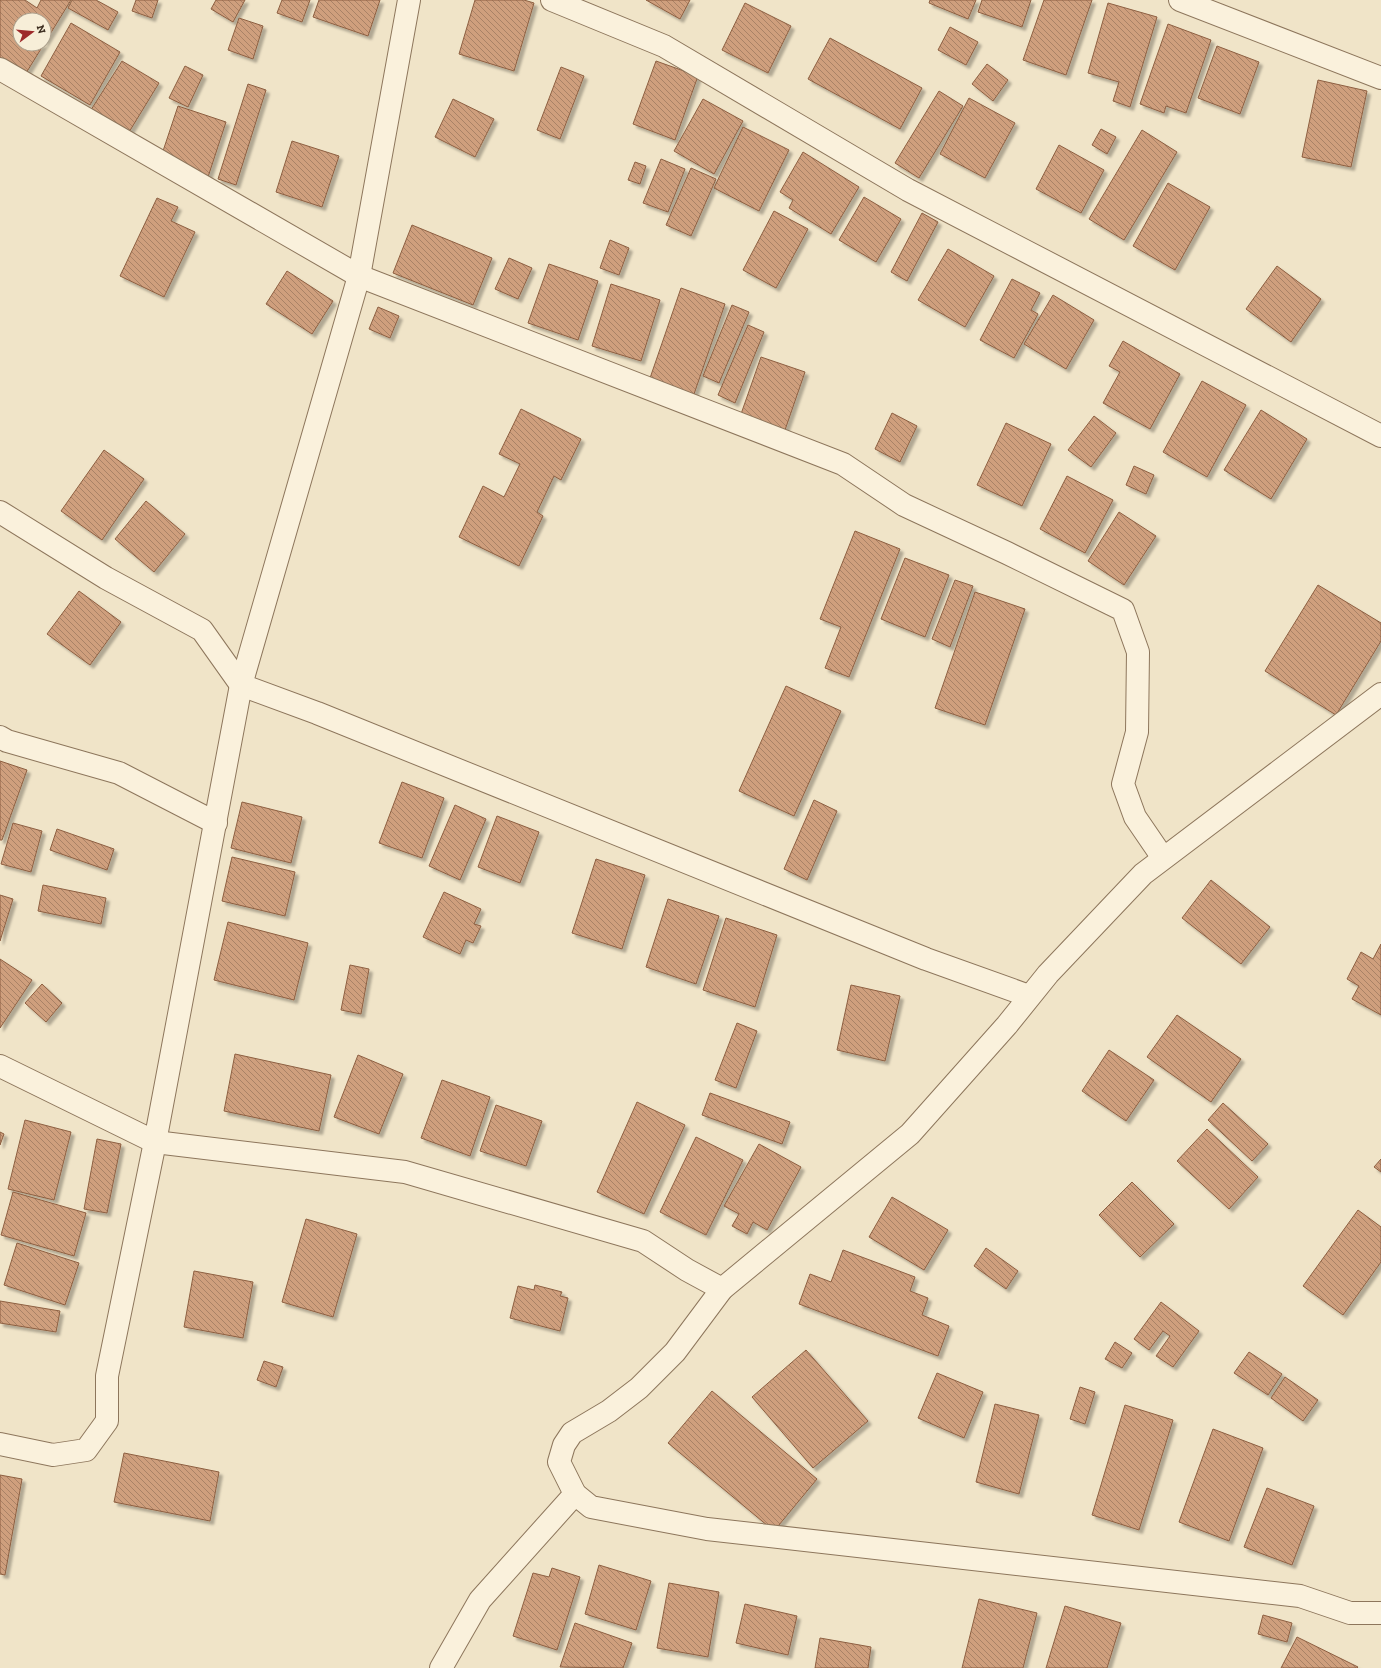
<svg xmlns="http://www.w3.org/2000/svg" width="1381" height="1668" font-family="'Zilla Slab',serif">
<style>
.building{fill:url(#building-back-hatch);stroke:#8d5f41;filter:url(#shadow)}
.lines{fill:none;stroke-linecap:round;stroke-linejoin:round}
.minor-casing{stroke:#8d765c;stroke-width:24}
.minor{stroke:#faf1dc;stroke-width:22}
</style>
<defs>
<pattern id="building-back-hatch" width="6" height="6" patternUnits="userSpaceOnUse"><rect width="6" height="6" fill="#cf9f7d"/><path d="M-1 5l2 2M0 0l6 6M5-1l2 2" fill="none" stroke="#a98266"/></pattern>
<filter id="shadow"><feDropShadow dx="3.5" dy="3.5" stdDeviation="1" flood-color="#0004"/></filter>
</defs>
<rect width="100%" height="100%" fill="#f0e4c8"/>
<!-- building -->
<g class="building">
<path d="M0,0h25l12,8 4,-8h30l-27,44v-24h-24v24h24l-21,34 -23,-14z"/>
<path d="M72,0h24l22,12 -10,18 -40,-22z"/>
<path d="M136,0h22l-6,18 -20,-7z"/>
<path d="M216,0h29l-12,22 -22,-13z"/>
<path d="M282,0h28l-8,22 -25,-9z"/>
<path d="M319,0h61l-12,36 -55,-19z"/>
<path d="M475,0h49l10,3 -20,68 -55,-17z"/>
<path d="M646,0h44l-10,19z"/>
<path d="M930,0h46l-8,19 -39,-16z"/>
<path d="M982,0h49l-9,27 -44,-15z"/>
<path d="M1044,0h48l-26,75 -43,-15z"/>
<path d="M745,3l46,23 -23,47 -46,-23z"/>
<path d="M1108,3l49,14 -27,90 -17,-6 6,-19 -31,-9z"/>
<path d="M239,18l24,8 -10,33 -25,-9z"/>
<path d="M71,23l49,29 -30,53 -49,-29z"/>
<path d="M1168,24l43,16 -25,73 -20,-7 -2,7 -24,-9z"/>
<path d="M950,27l28,15 -12,23 -28,-15z"/>
<path d="M830,38l92,50 -22,41 -92,-50z"/>
<path d="M1217,46l42,16 -19,52 -42,-16z"/>
<path d="M122,61l37,22 -33,54 -37,-24z"/>
<path d="M656,61l42,15 -23,64 -42,-16z"/>
<path d="M987,64l21,16 -15,21 -21,-17z"/>
<path d="M185,66l18,9 -15,32 -19,-9z"/>
<path d="M561,67l23,9 -24,63 -23,-9z"/>
<path d="M1318,80l49,11 -16,76 -49,-10z"/>
<path d="M248,84l18,6 -30,95 -18,-6z"/>
<path d="M939,91l24,15 -44,72 -24,-15z"/>
<path d="M969,98l46,25 -30,55 -45,-24z"/>
<path d="M453,99l41,20 -19,38 -40,-20z"/>
<path d="M703,99l40,22 -29,53 -40,-23z"/>
<path d="M178,106l48,16 -18,55 -48,-17z"/>
<path d="M743,127l46,23 -30,61 -45,-23z"/>
<path d="M1101,129l15,8 -9,17 -15,-9z"/>
<path d="M1142,130l35,22 -53,88 -35,-21z"/>
<path d="M292,141l47,15 -17,51 -46,-15z"/>
<path d="M1059,145l45,25 -23,43 -45,-24z"/>
<path d="M803,152l56,35 -28,47 -42,-26 4,-8 -13,-8z"/>
<path d="M661,159l24,10 -17,43 -25,-9z"/>
<path d="M635,162l11,4 -6,18 -12,-4z"/>
<path d="M691,168l25,11 -25,57 -25,-11z"/>
<path d="M1168,183l42,24 -35,63 -42,-24z"/>
<path d="M864,197l37,22 -25,43 -37,-22z"/>
<path d="M157,198l21,9 -7,14 24,11 -31,65 -44,-21z"/>
<path d="M774,211l34,18 -32,59 -33,-18z"/>
<path d="M922,213l16,9 -31,59 -16,-9z"/>
<path d="M412,225l80,33 -19,47 -80,-32z"/>
<path d="M610,240l19,8 -10,27 -19,-7z"/>
<path d="M948,249l46,27 -29,51 -47,-27z"/>
<path d="M509,258l23,10 -14,31 -23,-10z"/>
<path d="M549,264l49,17 -20,59 -50,-17z"/>
<path d="M1277,266l44,33 -30,43 -45,-33z"/>
<path d="M287,271l46,30 -21,33 -46,-30z"/>
<path d="M1012,279l28,14 -9,17 7,4 -24,44 -34,-18z"/>
<path d="M611,284l49,16 -19,61 -49,-15z"/>
<path d="M681,288l44,16 -32,93 -44,-16z"/>
<path d="M1053,295l41,25 -28,49 -42,-25z"/>
<path d="M732,305l17,7 -30,71 -16,-7z"/>
<path d="M378,307l21,9 -9,22 -21,-9z"/>
<path d="M748,325l16,7 -29,71 -17,-8z"/>
<path d="M1123,341l57,33 -30,55 -47,-26 17,-31 -11,-6z"/>
<path d="M761,357l44,15 -20,58 -44,-16z"/>
<path d="M1202,381l44,24 -39,72 -44,-25z"/>
<path d="M521,409l60,30 -20,41 -7,-4 -17,36 6,4 -24,50 -60,-29 24,-51 21,11 16,-33 -21,-10z"/>
<path d="M1261,410l46,29 -36,60 -47,-29z"/>
<path d="M892,413l25,13 -17,36 -25,-13z"/>
<path d="M1094,416l22,17 -25,34 -23,-17z"/>
<path d="M1006,423l45,21 -29,62 -45,-21z"/>
<path d="M104,450l40,29 -42,61 -41,-29z"/>
<path d="M1134,466l20,9 -8,19 -20,-9z"/>
<path d="M1067,476l46,24 -28,53 -45,-24z"/>
<path d="M146,501l39,33 -31,38 -39,-33z"/>
<path d="M1119,512l37,24 -32,49 -36,-24z"/>
<path d="M855,531l45,18 -51,128 -24,-9 16,-41 -21,-8z"/>
<path d="M905,558l44,17 -24,62 -44,-18z"/>
<path d="M955,580l18,6 -23,61 -18,-8z"/>
<path d="M1318,585l63,38v18l-45,74 -71,-44z"/>
<path d="M79,591l42,31 -31,43 -43,-31z"/>
<path d="M975,592l50,17 -40,116 -50,-17z"/>
<path d="M786,686l55,25 -47,105 -55,-25z"/>
<path d="M0,761l27,9 -25,70h-2z"/>
<path d="M402,782l42,16 -22,60 -43,-15z"/>
<path d="M814,800l23,11 -30,69 -23,-11z"/>
<path d="M242,802l60,15 -11,46 -60,-15z"/>
<path d="M455,805l31,14 -26,61 -31,-14z"/>
<path d="M497,816l42,16 -19,51 -42,-16z"/>
<path d="M13,823l29,8 -11,41 -30,-8z"/>
<path d="M57,829l57,20 -7,21 -57,-20z"/>
<path d="M232,857l63,15 -10,44 -63,-15z"/>
<path d="M596,859l49,16 -23,74 -50,-16z"/>
<path d="M1211,880l59,47 -29,37 -59,-46z"/>
<path d="M43,885l63,13 -5,26 -63,-13z"/>
<path d="M444,892l37,17 -7,15 7,2 -8,17 -7,-3 -6,14 -37,-17z"/>
<path d="M0,895l13,4 -13,42z"/>
<path d="M668,899l51,17 -23,68 -50,-17z"/>
<path d="M726,918l51,17 -22,72 -52,-17z"/>
<path d="M228,922l80,21 -14,57 -80,-20z"/>
<path d="M1381,944v71l-29,-16 7,-13 -12,-7 14,-27 12,7z"/>
<path d="M0,959l32,21 -32,48z"/>
<path d="M350,965l19,4 -8,45 -20,-4z"/>
<path d="M42,984l20,19 -16,19 -21,-19z"/>
<path d="M851,985l49,11 -15,65 -48,-11z"/>
<path d="M1177,1015l64,44 -30,43 -64,-45z"/>
<path d="M737,1023l20,8 -21,57 -21,-8z"/>
<path d="M1109,1050l45,30 -28,41 -44,-30z"/>
<path d="M235,1054l96,21 -12,56 -95,-20z"/>
<path d="M358,1055l45,19 -24,60 -45,-17z"/>
<path d="M442,1080l48,17 -20,59 -49,-18z"/>
<path d="M710,1093l80,29 -8,22 -80,-29z"/>
<path d="M637,1102l48,23 -41,89 -47,-22z"/>
<path d="M1223,1103l45,41 -16,17 -44,-41z"/>
<path d="M496,1105l46,16 -16,45 -46,-15z"/>
<path d="M25,1120l46,12 -17,68 -46,-11z"/>
<path d="M1207,1129l51,48 -29,32 -52,-48z"/>
<path d="M0,1132l4,2 -4,11z"/>
<path d="M696,1137l47,23 -37,75 -46,-23z"/>
<path d="M97,1139l24,5 -14,69 -23,-4z"/>
<path d="M759,1144l42,23 -34,63 -14,-8 -6,12 -15,-8 7,-12 -15,-8z"/>
<path d="M1381,1159v13l-7,-5z"/>
<path d="M1132,1182l42,42 -34,33 -41,-42z"/>
<path d="M13,1192l73,21 -12,43 -73,-21z"/>
<path d="M892,1197l56,33 -24,40 -55,-33z"/>
<path d="M1358,1210l23,17v35l-38,53 -40,-29z"/>
<path d="M306,1219l51,15 -24,83 -51,-15z"/>
<path d="M17,1243l62,20 -14,42 -61,-20z"/>
<path d="M986,1248l32,23 -12,18 -32,-23z"/>
<path d="M843,1250l72,27 -5,14 18,7 -6,17 27,11 -11,30 -139,-52 11,-30 21,8z"/>
<path d="M194,1271l59,11 -10,56 -59,-11z"/>
<path d="M535,1285l27,7 -2,4 8,2 -8,33 -50,-13 8,-32 16,4z"/>
<path d="M0,1301l60,10 -4,21 -56,-9z"/>
<path d="M1161,1302l38,29 -26,36 -17,-11 14,-20 -7,-5 -14,19 -15,-11z"/>
<path d="M1115,1342l17,11 -10,15 -17,-9z"/>
<path d="M806,1350l62,71 -55,47 -61,-71z"/>
<path d="M1249,1352l33,22 -14,21 -34,-22z"/>
<path d="M264,1361l19,6 -7,20 -19,-7z"/>
<path d="M937,1373l46,19 -19,46 -46,-20z"/>
<path d="M1285,1377l33,23 -15,21 -32,-23z"/>
<path d="M1080,1387l15,5 -10,32 -15,-5z"/>
<path d="M712,1391l105,88 -43,52 -106,-88z"/>
<path d="M995,1404l44,11 -20,79 -43,-12z"/>
<path d="M1125,1405l48,15 -34,110 -47,-15z"/>
<path d="M1213,1429l50,19 -34,93 -50,-19z"/>
<path d="M124,1453l95,19 -9,49 -96,-19z"/>
<path d="M0,1475l22,4 -17,96 -5,-1z"/>
<path d="M1267,1488l47,18 -22,59 -48,-18z"/>
<path d="M599,1565l52,16 -15,49 -51,-16z"/>
<path d="M552,1568l28,9 -23,73 -44,-14 20,-63 16,4z"/>
<path d="M669,1583l50,9 -11,65 -51,-9z"/>
<path d="M979,1599l58,14 -14,55h-61z"/>
<path d="M745,1604l52,12 -9,39 -52,-12z"/>
<path d="M1065,1606l56,17 -14,45h-61z"/>
<path d="M1263,1615l29,8 -5,19 -29,-8z"/>
<path d="M575,1623l57,20 -9,25 -63,-1z"/>
<path d="M1297,1637l61,30 -1,1h-76z"/>
<path d="M820,1638l51,9 -3,21h-53z"/>
</g>
<g class="lines">
<!-- minor casing -->
<g class="minor-casing">
<g id="minor">
<path d="M552,0l112,46 244,144 473,246"/>
<path d="M1180,0l201,78"/>
<path d="M0,69l359,207 484,188 61,41 103,48 116,57 15,42 -1,80 -14,52 12,33 28,41"/>
<path d="M0,512l106,66 96,52 39,55 76,28 609,246 103,37"/>
<path d="M1381,694l-238,180 -95,100 -41,51 -97,109 -188,155 -47,63 -36,36 -30,23 -37,22 -8,12 -5,17 16,32 16,13 116,22 593,67 50,17h31"/>
<path d="M0,737l7,4 112,32 97,50"/>
<path d="M0,1066l155,76 250,30 238,69 44,29 35,19"/>
<path d="M0,1444l53,11 33,-5 21,-29v-45l48,-234 86,-457 118,-409 50,-276"/>
<path d="M441,1668l39,-68 95,-106"/>
</g>
</g>
<!-- minor -->
<use href="#minor" class="minor"/>
</g>
<!-- north arrow -->
<g transform="translate(32 32) rotate(74)"><circle r="19" fill="#f7eed8" stroke="#ada18e"/>
<path d="M0-3L7 15L0 10L-7 15Z" fill="#9e2a2b"/>
<text y="-6" font-size="11" font-weight="bold" text-anchor="middle" fill="#3d2e20">N</text>
</g>
</svg>
